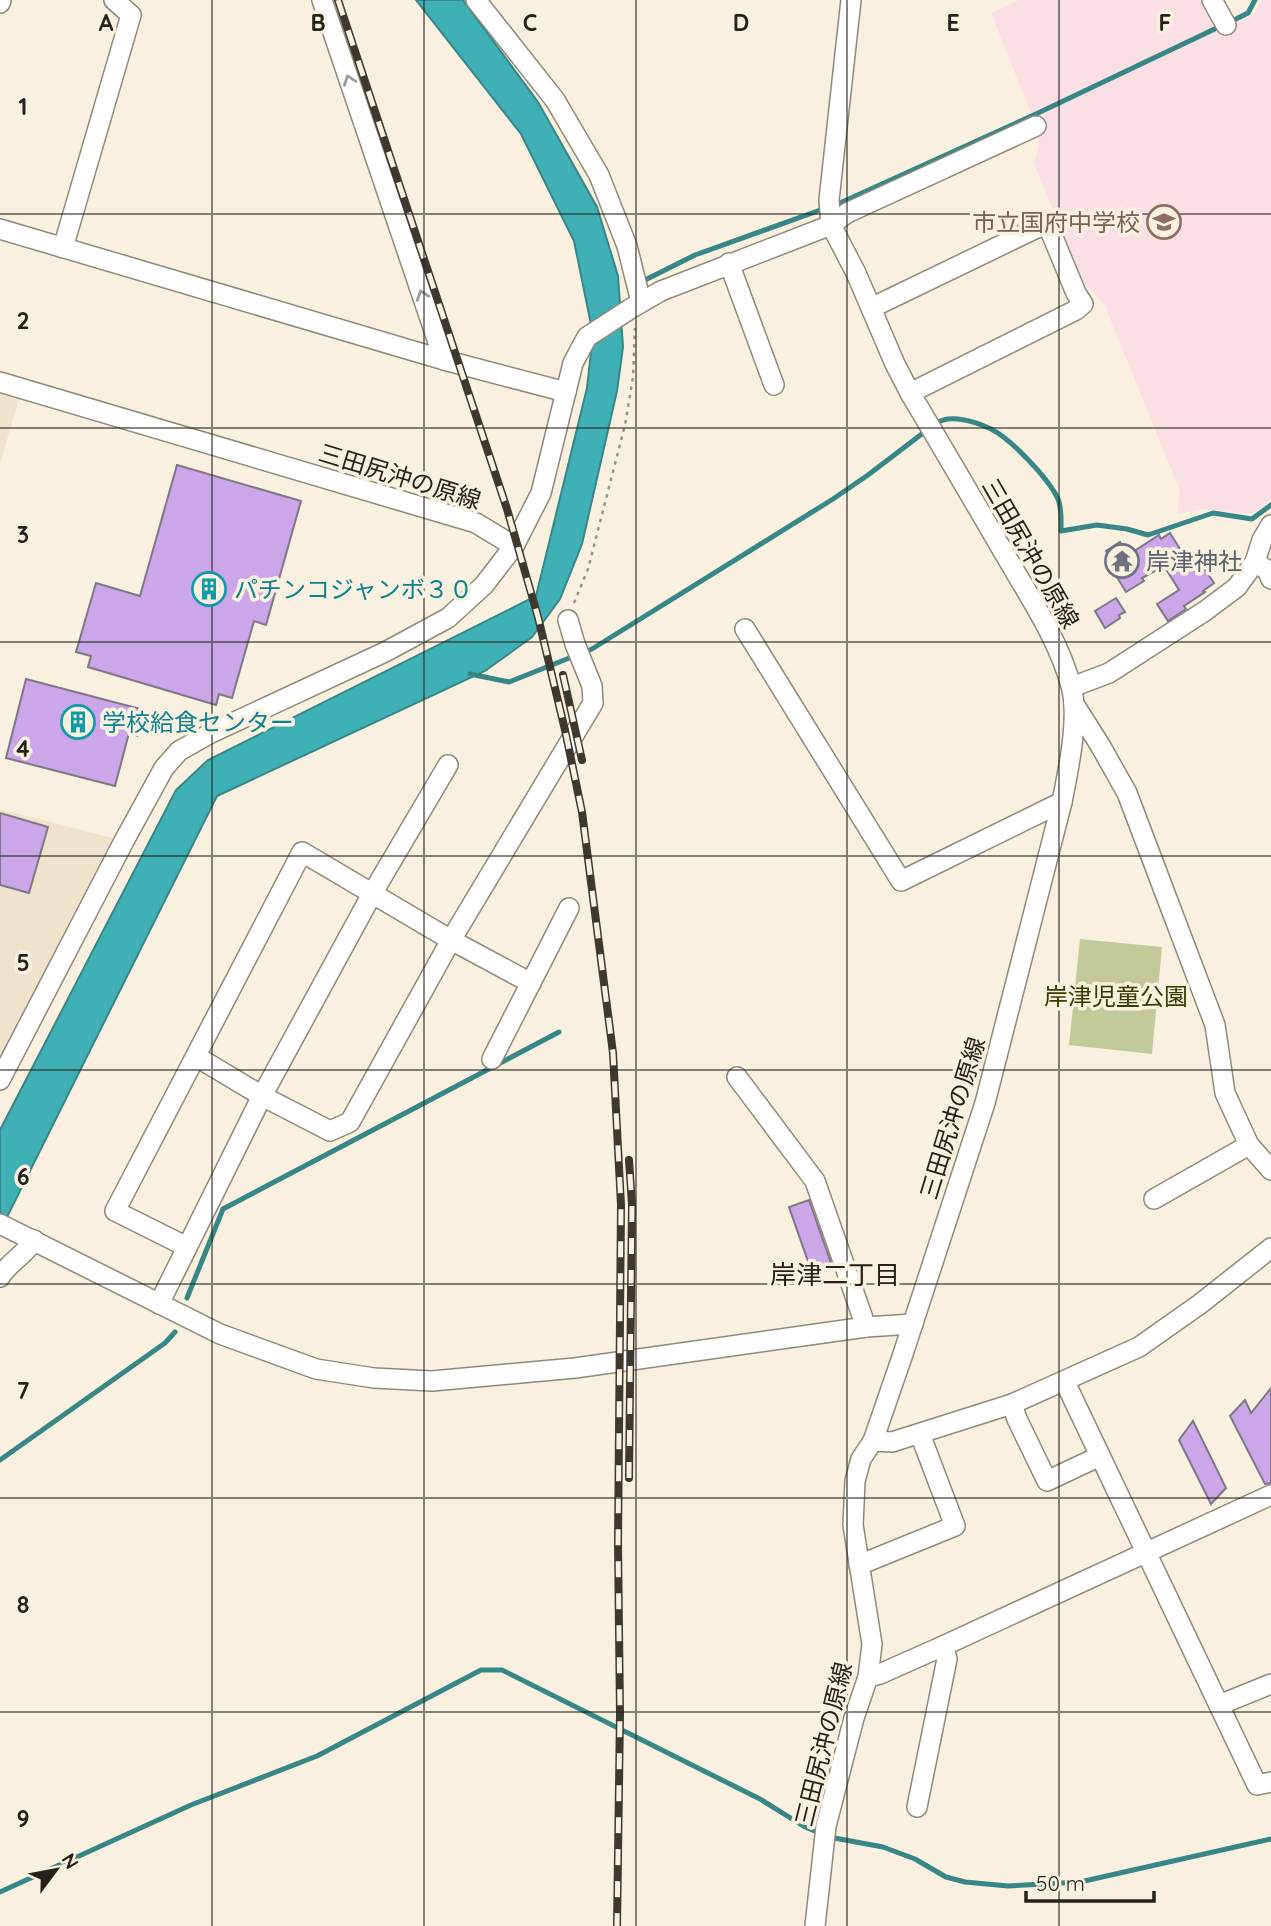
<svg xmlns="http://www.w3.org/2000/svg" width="1271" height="1926" font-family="Quicksand,'Noto Sans JP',sans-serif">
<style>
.built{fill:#f0e3cb}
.education{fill:#fae0e4}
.green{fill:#c2ca99}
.water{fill:#3fb1b6;stroke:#378688;stroke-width:2}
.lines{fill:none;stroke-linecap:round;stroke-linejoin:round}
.stream{stroke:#378688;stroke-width:5}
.building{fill:#cba6e9;stroke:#7f7786;stroke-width:2}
.minor-casing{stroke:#918879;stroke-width:22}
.path{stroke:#999286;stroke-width:2.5;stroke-dasharray:3.5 5;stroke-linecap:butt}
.minor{stroke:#fff;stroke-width:19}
.rail-casing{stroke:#3c3930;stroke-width:8}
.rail{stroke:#f9f0df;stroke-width:5;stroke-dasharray:16;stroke-linecap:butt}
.oneway{stroke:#9d9c98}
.grid{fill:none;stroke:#25221b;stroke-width:2;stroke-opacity:0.55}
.labels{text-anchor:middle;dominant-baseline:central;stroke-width:7;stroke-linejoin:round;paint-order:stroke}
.education-label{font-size:24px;fill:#785e54;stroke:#f9f0df;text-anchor:end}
.street-label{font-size:24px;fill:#25221b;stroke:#f9f0df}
.worship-label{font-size:24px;fill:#5b616d;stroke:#f9f0df;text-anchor:start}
.culture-label{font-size:24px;fill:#0d838f;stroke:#f9f0df;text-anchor:start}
.park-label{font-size:24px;fill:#363c00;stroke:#f9f0df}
.neighbourhood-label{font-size:26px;fill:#25221b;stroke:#f9f0df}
.grid-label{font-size:23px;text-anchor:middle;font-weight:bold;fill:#25221b;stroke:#f9f0df;stroke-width:7;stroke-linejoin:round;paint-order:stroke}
</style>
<rect width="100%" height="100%" fill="#f9f0df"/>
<!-- built -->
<g class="built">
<path d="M0,382l22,6 -22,76z"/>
<path d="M0,809l124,32 -124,239z"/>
</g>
<!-- education -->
<path class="education" d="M1019,0h190l16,29 28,-14 9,-15h9v500l-18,14 -51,-5 -25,5 3,-23 -19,-47 -57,-140 -23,-24 -47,-117 5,-18 -3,-19 -45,-113z"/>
<!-- green -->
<path class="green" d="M1080,939l82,8 -10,107 -83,-9z"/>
<!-- water -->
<path class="water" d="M416,0h47l75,102 59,105 21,69 5,71 -6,44 -35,153 -22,55 -28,38 -47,34 -268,125 -217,435v-101l176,-340 32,-30 328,-164 51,-208 6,-54 -19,-93 -53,-107z"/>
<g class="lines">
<!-- stream -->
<g class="stream">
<path d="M1230,22l18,-9 7,-13"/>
<path d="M641,282l54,-27 145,-52 196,-89 185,-88"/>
<path d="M935,424c15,-11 41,-2 56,5 20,10 58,50 67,70 4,9 3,23 3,32l36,-6 30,4 21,6 65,-22 39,6 19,-14"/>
<path d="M470,674l39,8 83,-33 241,-150 35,-24 59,-45"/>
<path d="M187,1298l36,-89 336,-177"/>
<path d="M0,1460l165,-117 10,-11"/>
<path d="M829,1837l54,10 32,12 31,18 19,5 43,4 72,-4 191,-43"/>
<path d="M0,1892l191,-87 126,-49 164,-86h21l258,129 45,28 15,6"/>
</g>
</g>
<!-- building -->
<g class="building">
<path d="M177,465l124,36 -35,124 -12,-4 -22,77 -13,-4 -3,11 -128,-38 3,-11 -15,-4 20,-69 44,13z"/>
<path d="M1170,533l24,38 8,-6 12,18 -11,8 2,1 -21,14 2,3 -18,12 -11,-17 22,-14 -15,-24 -22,12 2,3 -18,11 -11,-18 4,-2 -13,-21 14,-9 8,13 31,-20 2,4z"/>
<path d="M1116,598l9,14 -6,3 1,3 -15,10 -10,-17z"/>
<path d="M26,679l118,31 -7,26 -8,-3 -14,53 -109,-28z"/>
<path d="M0,813l48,14 -19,66 -29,-8z"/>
<path d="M809,1200l22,63 -20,7 -22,-63z"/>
<path d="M1271,1388v95l-6,1 -35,-68 15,-16 6,13z"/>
<path d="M1193,1421l33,67 -15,16 -32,-64z"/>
</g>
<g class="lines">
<!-- minor casing -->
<g class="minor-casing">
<g id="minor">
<path d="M322,0l122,360"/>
<path d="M476,0l79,100 44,75 28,71 14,56"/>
<path d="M1212,0l14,25"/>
<path d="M0,3l1,-3"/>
<path d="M0,229l444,131 122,32"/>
<path d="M63,248l68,-233 -17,-15"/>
<path d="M729,263l45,122"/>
<path d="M871,308l176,-85 29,70 7,11 -7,6 -166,83"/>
<path d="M0,382l476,141 38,23"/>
<path d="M1255,562l12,8 4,9"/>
<path d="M745,629l156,252 161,-79"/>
<path d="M1072,687l37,-14 96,-62 32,-24 18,-25 7,-22 9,-15"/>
<path d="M1074,704l26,41 27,48 88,232 10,68 24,52 22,25"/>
<path d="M197,1057l65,39 68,35 20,-9 101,-182 142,-237 -1,-17 -17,-42 -7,-24"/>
<path d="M492,1059l77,-151"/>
<path d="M737,1077l78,104 51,146"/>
<path d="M0,1080l124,-239 40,-73 15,-17 32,-18 174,-81 63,-34 36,-33 30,-39 27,-53 32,-130 14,-26 43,-28 31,-18 170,-66 16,-12 189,-87"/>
<path d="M1154,1199l95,-54"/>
<path d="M0,1224l220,110 96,35 58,9 58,3 143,-13 291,-41 47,-3"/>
<path d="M187,1247l-72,-36 187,-359 149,88 80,43"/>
<path d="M0,1277c9,-15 25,-22 34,-37"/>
<path d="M159,1304l103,-208 110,-202 76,-129"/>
<path d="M1065,1382l192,403 14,-3"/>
<path d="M1012,1404l5,15 30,62 53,-25"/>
<path d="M873,1441l19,1 120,-38 127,-57 61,-43 71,-56"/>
<path d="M859,1565l96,-39 -35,-92"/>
<path d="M868,1677l12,-3 63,-28 328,-151"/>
<path d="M1219,1705l52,-21"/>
<path d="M917,1807l30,-148 -4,-13"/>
<path d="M815,1926l11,-100 28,-108 14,-41 4,-33 -19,-119 2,-44 6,-22 12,-18 30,-87 82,-251 77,-301c6,-31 18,-85 9,-116 -12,-45 -40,-87 -64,-128 -32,-55 -64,-110 -97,-165l-15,-29 -39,-91 -25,-48 -2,-25 22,-200"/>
</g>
</g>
<!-- path -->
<path class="path" d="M574,603l14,-34 37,-144 8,-48 2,-49"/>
<!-- minor -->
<use href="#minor" class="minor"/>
<!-- rail casing -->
<g class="rail-casing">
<g id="rail">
<path d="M338,0l169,509 31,108 27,113 17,82 31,241 8,152 -3,340 2,169 -3,212"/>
<path d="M563,675l19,85"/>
<path d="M629,1478l3,-273 -3,-45"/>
</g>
</g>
<!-- rail -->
<use href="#rail" class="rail"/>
</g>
<!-- one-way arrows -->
<defs><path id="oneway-chevron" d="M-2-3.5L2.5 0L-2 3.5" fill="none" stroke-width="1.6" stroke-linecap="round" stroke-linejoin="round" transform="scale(1.75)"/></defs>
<g class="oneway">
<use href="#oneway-chevron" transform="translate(349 80) rotate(-109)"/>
<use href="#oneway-chevron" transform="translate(422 295) rotate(-109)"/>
</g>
<!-- grid -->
<path class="grid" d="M212,0v1926M424,0v1926M636,0v1926M847,0v1926M1059,0v1926M0,214h1271M0,428h1271M0,642h1271M0,856h1271M0,1070h1271M0,1284h1271M0,1498h1271M0,1712h1271"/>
<!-- icons -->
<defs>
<g id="school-ring" transform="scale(1.75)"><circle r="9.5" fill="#f9f0df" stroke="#8d6e63" stroke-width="1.5"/><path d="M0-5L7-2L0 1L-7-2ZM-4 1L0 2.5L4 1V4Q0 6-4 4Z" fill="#8d6e63"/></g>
<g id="temple-ring" transform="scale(1.75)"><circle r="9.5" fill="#f9f0df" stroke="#6b7280" stroke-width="1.5"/><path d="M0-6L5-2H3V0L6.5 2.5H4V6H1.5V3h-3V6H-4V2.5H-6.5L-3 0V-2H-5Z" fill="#6b7280"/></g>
<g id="building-ring" transform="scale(1.75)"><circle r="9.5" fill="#f9f0df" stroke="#0f9aa8" stroke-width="1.5"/><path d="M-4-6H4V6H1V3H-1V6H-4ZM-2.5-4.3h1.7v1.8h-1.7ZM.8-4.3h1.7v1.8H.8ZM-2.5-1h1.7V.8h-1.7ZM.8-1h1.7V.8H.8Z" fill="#0f9aa8"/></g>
</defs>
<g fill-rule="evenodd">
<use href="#school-ring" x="1164" y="222"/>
<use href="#temple-ring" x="1122" y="561"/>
<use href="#building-ring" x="209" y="589"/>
<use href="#building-ring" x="78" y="722"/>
</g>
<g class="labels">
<!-- education labels -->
<g class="education-label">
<text x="1140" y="222">市立国府中学校</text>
</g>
<!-- street labels -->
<g class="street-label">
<text transform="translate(400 476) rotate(17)">三田尻沖の原線</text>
<text transform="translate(1031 553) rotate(60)">三田尻沖の原線</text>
<text transform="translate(952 1118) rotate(-73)">三田尻沖の原線</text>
<text transform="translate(823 1744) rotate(-76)">三田尻沖の原線</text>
</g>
<!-- worship labels -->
<g class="worship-label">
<text x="1146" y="561">岸津神社</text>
</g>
<!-- culture labels -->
<g class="culture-label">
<text x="234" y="589">パチンコジャンボ３０</text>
<text x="102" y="722">学校給食センター</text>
</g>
<!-- park labels -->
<g class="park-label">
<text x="1116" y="996">岸津児童公園</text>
</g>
<!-- neighbourhood labels -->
<g class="neighbourhood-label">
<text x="835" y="1274">岸津二丁目</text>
</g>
</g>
<g class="grid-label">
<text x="106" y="31">A</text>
<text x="318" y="31">B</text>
<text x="530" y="31">C</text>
<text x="741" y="31">D</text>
<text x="953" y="31">E</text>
<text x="1165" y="31">F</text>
<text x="23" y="115">1</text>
<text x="23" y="329">2</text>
<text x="23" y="543">3</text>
<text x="23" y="757">4</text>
<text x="23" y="971">5</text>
<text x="23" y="1185">6</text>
<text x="23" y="1399">7</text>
<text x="23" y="1613">8</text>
<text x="23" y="1827">9</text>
</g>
<!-- north arrow -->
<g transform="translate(56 1870) rotate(58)" stroke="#f9f0df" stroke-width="5" paint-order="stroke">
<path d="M0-5L12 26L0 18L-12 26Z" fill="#25221b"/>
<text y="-10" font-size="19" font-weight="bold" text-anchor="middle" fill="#25221b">N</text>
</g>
<!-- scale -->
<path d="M1026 1891v10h128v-10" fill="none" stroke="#25221b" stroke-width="3.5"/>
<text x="1036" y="1891" font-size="21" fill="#25221b" stroke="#f9f0df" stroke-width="5" paint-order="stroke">50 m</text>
</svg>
